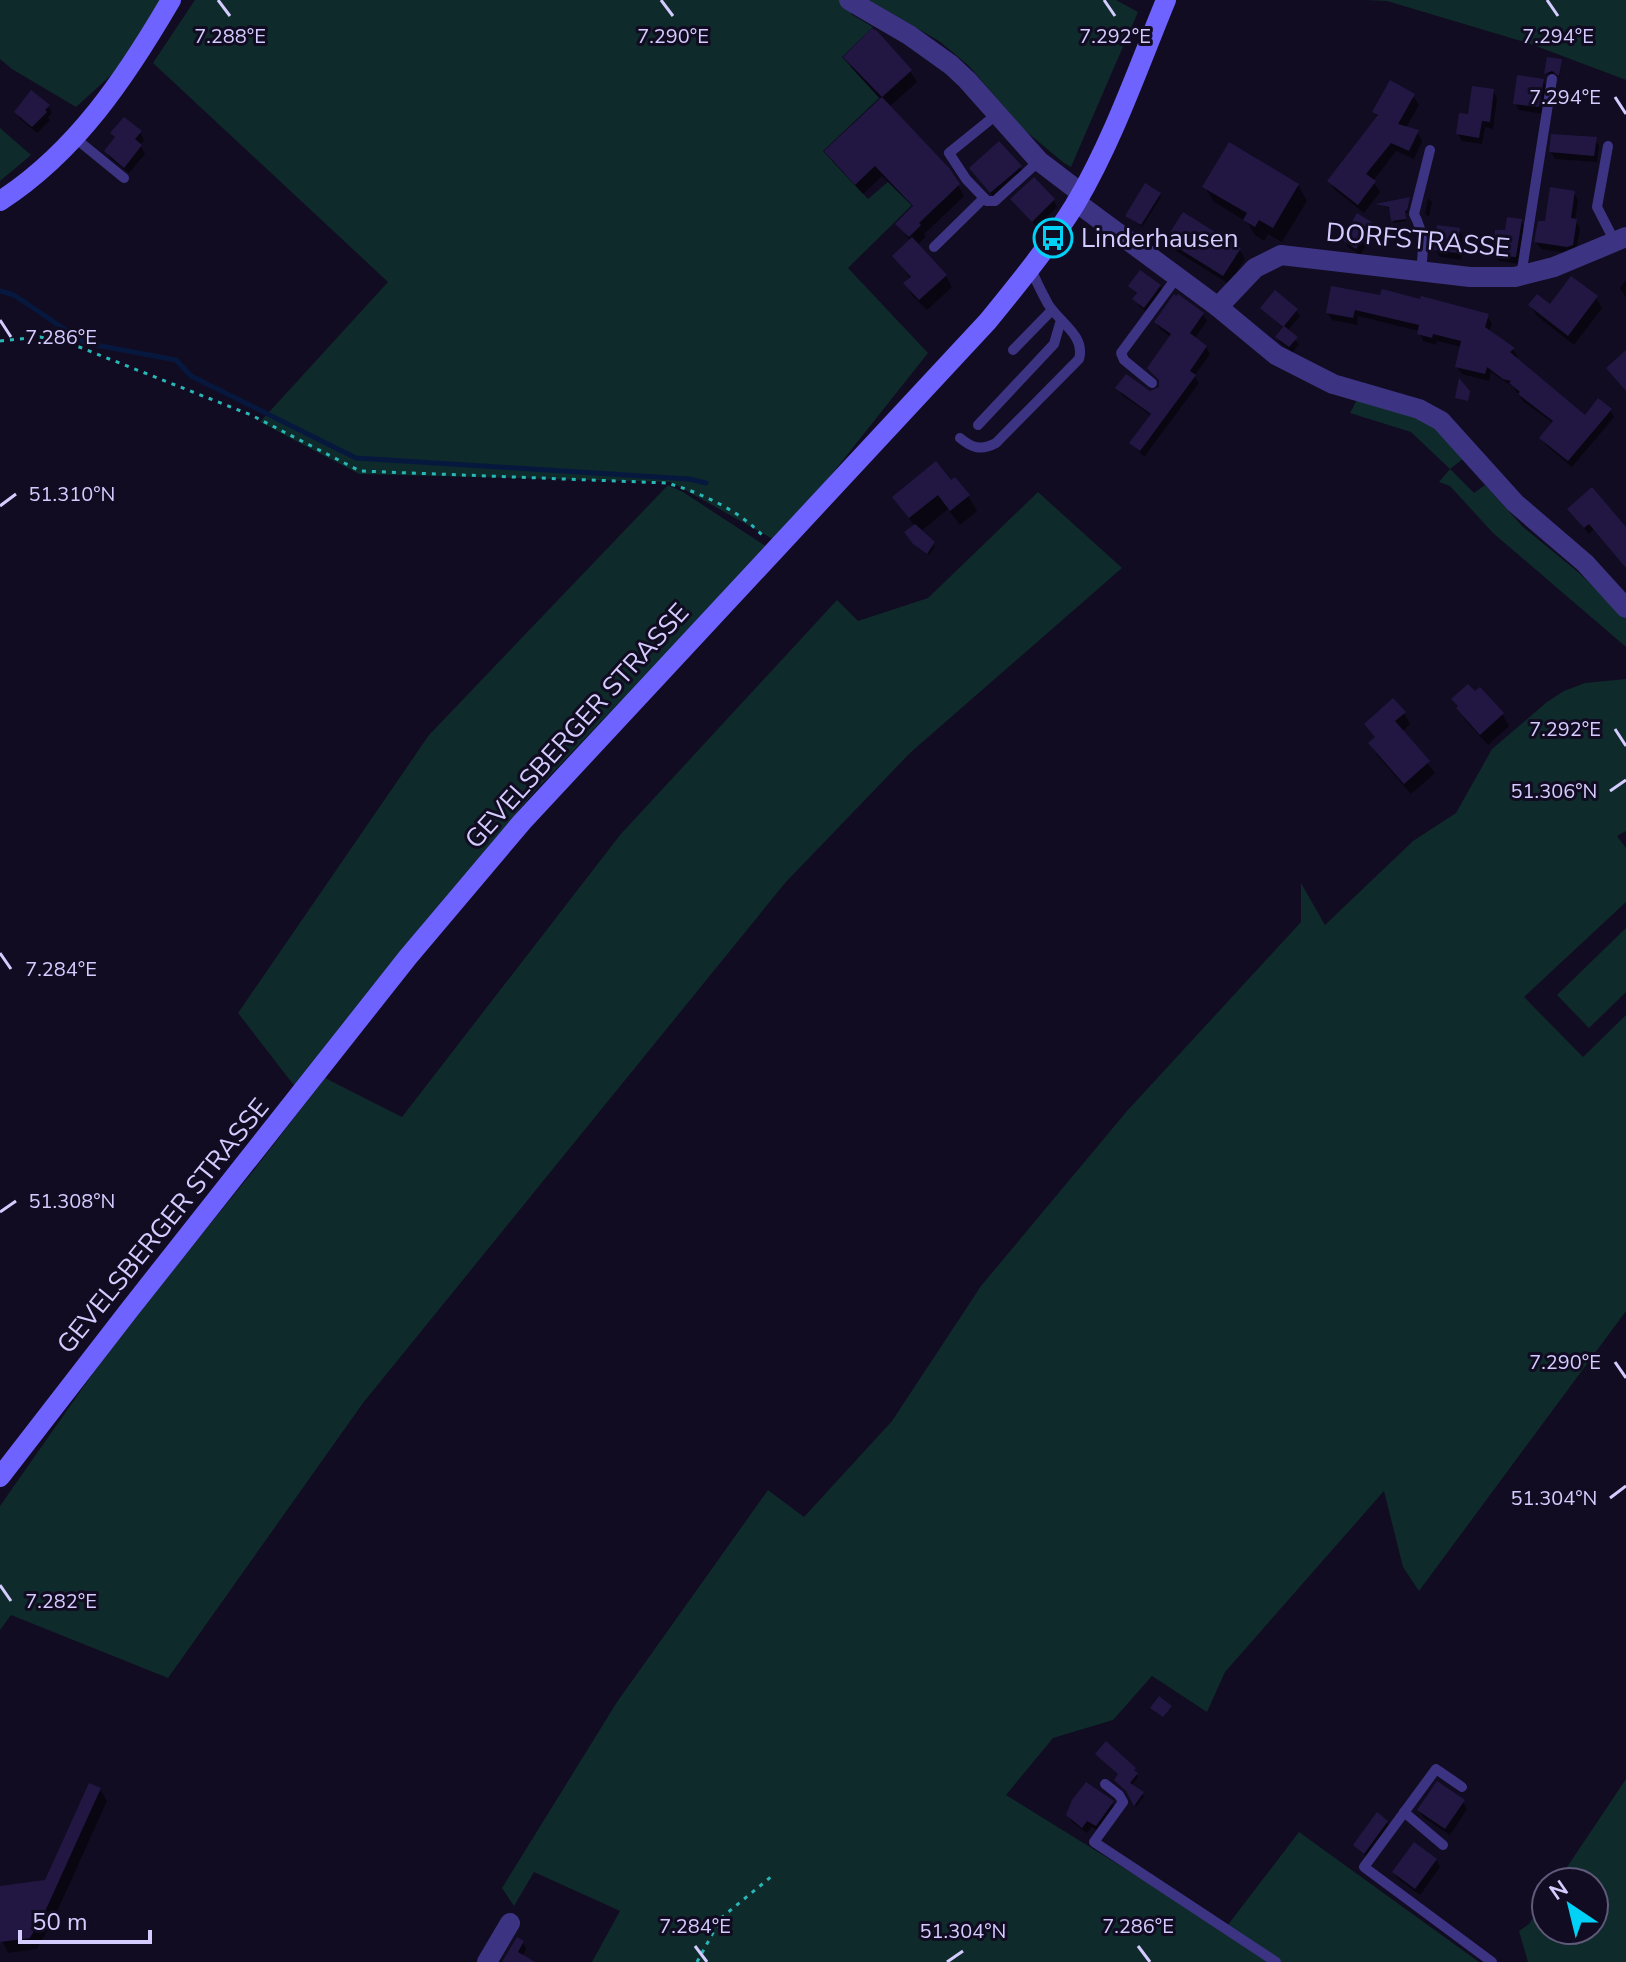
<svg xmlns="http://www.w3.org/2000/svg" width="1626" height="1962" font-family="'Nunito Sans',sans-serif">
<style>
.green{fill:#0f2a2b}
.shadow{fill:#0007}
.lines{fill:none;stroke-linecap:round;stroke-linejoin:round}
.stream{stroke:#07183f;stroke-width:5}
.building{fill:#221743}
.path{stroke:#28b7b6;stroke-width:3;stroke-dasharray:4 6;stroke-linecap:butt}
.service{stroke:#3c3482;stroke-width:10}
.minor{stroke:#3c3482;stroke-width:20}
.secondary{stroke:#6f63ff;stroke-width:20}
.ticks{fill:none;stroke:#d4ccff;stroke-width:3}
.labels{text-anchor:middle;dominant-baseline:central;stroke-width:6;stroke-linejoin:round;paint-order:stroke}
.poi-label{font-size:26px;fill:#d4ccff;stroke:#110c21;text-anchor:start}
.street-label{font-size:26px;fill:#d4ccff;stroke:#110c21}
.ticks-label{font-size:20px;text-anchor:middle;fill:#d4ccff;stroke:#110c21;stroke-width:6;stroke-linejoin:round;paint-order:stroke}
</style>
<rect width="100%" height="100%" fill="#110c21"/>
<!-- green -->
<g class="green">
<path d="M0,0h166l-46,67 -44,40 -64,-38 -12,-10z"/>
<path d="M195,0h665l-9,14 22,13 -31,30 37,41 -56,53 45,48 20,-17 24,23 -64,63 80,85 -150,189 -107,-60 -312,-8 -99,-52 128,-140 -235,-219z"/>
<path d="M868,0h248l22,12 -67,155 -7,-4 -42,-35 -53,-62 -30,-25z"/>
<path d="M1366,0h260v80l-98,-37 -141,-42z"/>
<path d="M0,128l31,27 -31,26z"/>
<path d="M1359,396l72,26 33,36 -14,11 24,24 11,-8 38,42 55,45 48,46v29l-133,-114 -43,-47 -11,-4 11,-13 -39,-37 -61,-19z"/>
<path d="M668,485l15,7 84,55 -231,243 -105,125 -135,173 -58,-75 191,-278z"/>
<path d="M1038,492l84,76 -211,184 -126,131 -422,520 -195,275 -157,-63 -11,15v-124l119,-170 135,-166 71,-92 77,39 218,-282 217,-235 21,21 70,-23z"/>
<path d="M1626,679v152l-9,5 9,12v54l-102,95 59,60 43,-42v296l-207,280 -16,-24 -19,-76 -159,181 -18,40 -55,-36 -39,44 -60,18 -47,57 218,135 75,-98 180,130h-887l28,-51 -86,-39 -20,34 -12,-18 115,-186 151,-212 36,27 88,-96 89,-135 146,-175 174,-189v-39l24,42 88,-84 43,-28 36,-64 55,-47 17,-11 21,-8z"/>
<path d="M1626,928v64l-37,36 -32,-33z"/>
<path d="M1626,1779v183h-98l-9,-31 10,-7 17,-26v32h48v-48h-37z"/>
</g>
<!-- shadow -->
<g class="shadow">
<path d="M846,57l64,14 7,11 -28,25 69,78 6,11 -40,38 2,3 -9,8 29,31 6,11 -25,23 -15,-15 -6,-11 5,-5 -17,-23 16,-15 -12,-17 16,-16 -32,-32 -19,18 -30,-32 -6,-10 55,-52 -30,-32z"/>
<path d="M1549,59l12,2 -1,16 -5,-4 -7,3z"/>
<path d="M1543,81l4,7 -4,26 -24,-4 -4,-7z"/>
<path d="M1493,91l4,7 -4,31 -8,-2 -3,17 -20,-3 -4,-7 11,-17z"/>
<path d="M1413,96l6,9 -14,24 12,3 5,9 -8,18 -18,-8 -23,30 7,11 -16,21 -29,-23 -5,-9 48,-63 -4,-6z"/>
<path d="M48,106l4,7 -4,4 2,3 -13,13 -17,-14 -4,-7z"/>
<path d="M140,133l4,7 -4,5 5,9 -16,19 -19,-15 -4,-7 10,-12 -4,-5z"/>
<path d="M1595,139l4,7 -2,16 -42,-3 -4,-7z"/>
<path d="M1020,167l7,11 -29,25 -27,-34z"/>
<path d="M1298,185l9,16 -25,41 -14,-8 -4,7 -9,-6 -8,-13 -33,-20 -9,-15z"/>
<path d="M1574,193l4,7 -3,20 5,8 -4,24 -4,2 -31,-5 -5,-7 10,-18z"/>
<path d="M1159,194l2,3 -19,30 -13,-9 -2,-2z"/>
<path d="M1428,198l4,4 -3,15 -4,-3z"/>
<path d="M1012,199l41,1 4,7 -20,20z"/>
<path d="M1409,200l-1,13 -3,-1 1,9 -12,2 -3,-14 -13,-5z"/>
<path d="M1521,221l4,7 -6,36 -20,-3 -4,-7z"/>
<path d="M1372,225l4,7 -16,23 -12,-8 -4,-7z"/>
<path d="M1459,230l4,7 -2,23 -21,-3 -4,-7z"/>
<path d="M1168,240l71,9 6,10 -16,25 -56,-35z"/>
<path d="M1626,280v18l-6,-10z"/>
<path d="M1130,286h30l4,7 -15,21 -10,-8 -4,-7 3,-3z"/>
<path d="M1332,288l155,28 5,8 -3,8 24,18 5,7 -3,2 70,59 25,-8 4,7 -42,50 -26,-22 -5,-7 12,-15 -29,-21 -11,-15 -22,-15 -2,9 -27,-7 -5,-8 5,-19 -25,-6 -1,4 -13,-4 -4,-10 -61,-15 -1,9 -25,-5 -4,-7z"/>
<path d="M1178,296l25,19 4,6 -13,18 12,8 4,7 -16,22 5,7 -55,74 -13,-14 21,-27 -30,-21 -4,-7 32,5 10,-4 1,-7 -12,-14 22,-31 -11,-8 -4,-7z"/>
<path d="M1596,298l6,10 -28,37 -37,-29 -6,-11 19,2z"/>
<path d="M1262,308l34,3 4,5 -13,15 12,13 -6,8 -13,-9 -3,-6 7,-8z"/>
<path d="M951,483l17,13 9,15 -17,14 -12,-16 -27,22 14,15 -6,9 -12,-8 -9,-12 7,-8 -20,-30z"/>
<path d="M1574,516l52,13v37l-32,-37 -5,5z"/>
<path d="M1454,699l48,15 7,12 -21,19 -23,-25z"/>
<path d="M1404,713l6,11 -8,8 33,41 -24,21 -34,-39 -7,-11 6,-5 -10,-15z"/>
<path d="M1134,1769l4,8 -7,9 13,10 -8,11 -7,-14 -13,-12 4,-6z"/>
<path d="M100,1790l7,11 -53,117 -17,31 -29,4 -6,-12 44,-59z"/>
<path d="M1463,1802l4,7 -17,26 -27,-18 -4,-7z"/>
<path d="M1112,1803l4,7 -16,22 -8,-5 -5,6 -15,-11 -4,-7z"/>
<path d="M1387,1822l4,7 -23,30 -13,-14z"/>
<path d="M1436,1860l4,7 -20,28 -22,-16 -4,-7z"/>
<path d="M523,1942l3,7 -4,7 4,6h-22z"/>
</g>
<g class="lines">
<!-- stream -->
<path class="stream" d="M0,291l14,4 71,48 91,17 15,16 165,82 333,21 17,4"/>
</g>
<!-- building -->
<g class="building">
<path d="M872,28l6,4 34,38 -30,27 -39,-40z"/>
<path d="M1547,57l15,2 -3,17 -7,-5 -8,3z"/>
<path d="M1517,75l27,4 -5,28 -26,-3z"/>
<path d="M1390,80l25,14 -17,30 21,6 -10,21 -18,-8 -25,31 10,7 -18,24 -31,-24 51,-66 -6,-3z"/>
<path d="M1472,86l22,3 -4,33 -8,-1 -3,17 -23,-4 3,-21 9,1z"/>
<path d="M31,90l19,15 -5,5 2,2 -15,15 -18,-15z"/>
<path d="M882,97l68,72 10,15 -41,39 2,2 -12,12 -14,-13 18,-18 -38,-40 -20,19 -31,-34z"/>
<path d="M124,117l18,14 -7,8 7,6 -18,23 -20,-17 11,-14 -5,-4z"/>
<path d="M1551,134l46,3 -3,19 -45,-4z"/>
<path d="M999,141l23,25 -32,27 -21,-25z"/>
<path d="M1229,142l70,42 -26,44 -14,-8 -4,7 -12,-7 4,-7 -45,-26z"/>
<path d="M1034,177l21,22 -23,23 -22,-23z"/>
<path d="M1145,183l16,10 -20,32 -16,-9z"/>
<path d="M1550,187l25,4 -4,27 6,1 -4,26 -6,2 -33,-5 4,-21h7z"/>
<path d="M1410,197l-3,14 -2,-1 1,9 -15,2 -2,-14 -14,-3z"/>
<path d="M1183,212l58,36 -18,28 -58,-36z"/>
<path d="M1357,213l16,10 -17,26 -14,-9z"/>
<path d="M1507,217l15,2 -6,38 -24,-2 3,-25h10z"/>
<path d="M1437,225l23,3 -3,25 -23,-3z"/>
<path d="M912,237l35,38 -28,25 -16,-17 8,-6 -19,-21z"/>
<path d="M1140,270l21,15 -17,23 -12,-9 5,-6 -9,-7z"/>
<path d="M1571,276l27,20 -30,40 -40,-31 9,-11 13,10z"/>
<path d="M1331,286l49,9 2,-6 38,10 1,-3 68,18 -4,13 30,21 -5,4 75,63 13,-17 14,11 -44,52 -29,-23 14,-17 -35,-27 2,-2 -11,-9 2,-2 -8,-2 -16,-12 -2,7 -30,-7 6,-26 -28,-7 -1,4 -15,-4 2,-9 -64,-15 -2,8 -27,-5z"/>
<path d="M1275,290l23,19 -14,17 14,11 -9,10 -14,-10 8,-10 -23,-19z"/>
<path d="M1174,294l2,2 2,-2 26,19 -14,20 17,13 -17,25 6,4 -56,76 -11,-8 22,-29 -36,-26 11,-14 24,17 9,-4v-7l-12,-12 24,-34 -17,-12z"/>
<path d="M1626,350v41l-20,-23z"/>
<path d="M1459,378l11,13 -2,10 -13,-3z"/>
<path d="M936,461l15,19 4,-3 15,18 -20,16 -12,-16 -29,23 -17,-21z"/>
<path d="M1592,487l34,40v41l-37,-44 -5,4 -17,-19z"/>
<path d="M915,524l20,18 -8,12 -14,-10 -9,-12z"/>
<path d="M1468,684l7,7 5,-4 24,26 -24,22 -24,-27 2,-2 -7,-7z"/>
<path d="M1393,698l13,14 -11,9 35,40 -26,23 -36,-41 7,-6 -11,-13z"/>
<path d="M1159,1696l13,10 -9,11 -13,-9z"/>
<path d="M1106,1741l30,27 -2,2 4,3 -8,10 14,9 -10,14 -8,-15 -12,-11 4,-6 -23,-20z"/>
<path d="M1437,1781l28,19 -20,29 -28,-19z"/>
<path d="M1086,1782l28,19 -18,25 -9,-5 -5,7 -16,-13 6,-15z"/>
<path d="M89,1783l12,5 -54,119 -17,31 -30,4v-56l45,-6z"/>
<path d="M1377,1812l11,9 -24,33 -11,-9z"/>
<path d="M1414,1842l23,17 -22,30 -23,-17z"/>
<path d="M517,1937l7,4 -6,11 17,10h-33z"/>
</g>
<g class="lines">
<!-- path -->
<g class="path">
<path d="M0,341l40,-4 29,6 182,72 109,56 307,12c35,10 73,28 97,54"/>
<path d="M697,1962l24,-44 51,-42"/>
</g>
<!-- service -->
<g class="service">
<path d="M996,115l-47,38 17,26 21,22h8l44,-40"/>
<path d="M75,138l49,40"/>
<path d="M1608,146l-11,61 18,35"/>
<path d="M934,247l50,-49"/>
<path d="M1421,270c3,-21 3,-37 -7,-56l16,-64"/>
<path d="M1521,276l31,-197"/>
<path d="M1013,350l39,-40"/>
<path d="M1152,383l-28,-23 -3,-7 56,-76"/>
<path d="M978,425l76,-81 7,-24"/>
<path d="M960,438c12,10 21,13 36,5l83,-84c7,-23 -20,-37 -31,-55 -6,-11 -12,-23 -17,-35"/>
<path d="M1105,1784l14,11 4,7 -29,40 182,120"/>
<path d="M1462,1787l-26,-18 -72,98 128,95"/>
<path d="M1404,1812l39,33"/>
</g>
<!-- minor -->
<g class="minor">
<path d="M849,0l60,35 42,30 16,15 72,81 42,32"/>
<path d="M1076,202l142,105 58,48 57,29 86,25 22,12 74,82 70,60 41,45"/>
<path d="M1218,307l37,-39 26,-13 189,22h45l39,-10 72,-30"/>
<path d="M487,1962l23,-39"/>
</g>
<!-- secondary -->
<g class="secondary">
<path d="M0,201c76,-49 126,-124 171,-201"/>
<path d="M0,1477l130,-168 278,-352 114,-135 466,-501c31,-38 62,-76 88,-118 37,-63 62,-135 90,-203"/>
</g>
</g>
<!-- ticks -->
<path class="ticks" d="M218,0l12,16M661,0l12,16M1104,0l11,16M1547,0l11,16M1615,97l11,17M0,320l11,17M0,506l16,-12M1615,729l11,17M1610,791l16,-11M0,953l11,16M0,1212l16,-11M1615,1362l11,16M1610,1498l16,-12M0,1585l11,16M695,1946l12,16M1138,1946l12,16M947,1962l16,-11"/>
<!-- icons -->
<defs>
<g id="bus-ring" transform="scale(2)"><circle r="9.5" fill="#110c21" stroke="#00d1f7" stroke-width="1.5"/><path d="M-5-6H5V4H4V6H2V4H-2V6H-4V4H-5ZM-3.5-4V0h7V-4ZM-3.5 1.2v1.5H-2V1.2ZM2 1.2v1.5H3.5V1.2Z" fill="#00d1f7"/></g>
</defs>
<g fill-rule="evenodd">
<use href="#bus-ring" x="1053" y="238"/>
</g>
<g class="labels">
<!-- poi labels -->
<g class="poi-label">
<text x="1081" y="238">Linderhausen</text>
</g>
<!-- street labels -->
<g class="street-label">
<text transform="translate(1418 240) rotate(5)">DORFSTRASSE</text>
<text transform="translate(577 726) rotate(-48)">GEVELSBERGER STRASSE</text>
<text transform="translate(163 1226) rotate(-51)">GEVELSBERGER STRASSE</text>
</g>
</g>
<g class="ticks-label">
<text x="230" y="43">7.288°E</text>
<text x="1115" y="43">7.292°E</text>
<text x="673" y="43">7.290°E</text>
<text x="1558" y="43">7.294°E</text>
<text x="1565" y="104">7.294°E</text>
<text x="61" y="344">7.286°E</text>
<text x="72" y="501">51.310°N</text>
<text x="1565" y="736">7.292°E</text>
<text x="1554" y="798">51.306°N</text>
<text x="61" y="976">7.284°E</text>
<text x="72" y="1208">51.308°N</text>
<text x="1565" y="1369">7.290°E</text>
<text x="1554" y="1505">51.304°N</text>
<text x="61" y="1608">7.282°E</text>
<text x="695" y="1933">7.284°E</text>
<text x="1138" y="1933">7.286°E</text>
<text x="963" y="1938">51.304°N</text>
</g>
<!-- north arrow -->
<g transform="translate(1570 1906) rotate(325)"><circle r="38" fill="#110c21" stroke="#5f597a" stroke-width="2"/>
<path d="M0-6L14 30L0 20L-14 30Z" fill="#00d1f7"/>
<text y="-12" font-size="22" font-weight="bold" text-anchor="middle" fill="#d4ccff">N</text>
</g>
<!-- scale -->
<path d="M20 1930v12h130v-12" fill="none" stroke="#d4ccff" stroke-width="4"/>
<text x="32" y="1930" font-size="24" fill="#d4ccff" stroke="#110c21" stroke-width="6" paint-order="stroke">50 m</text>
</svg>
